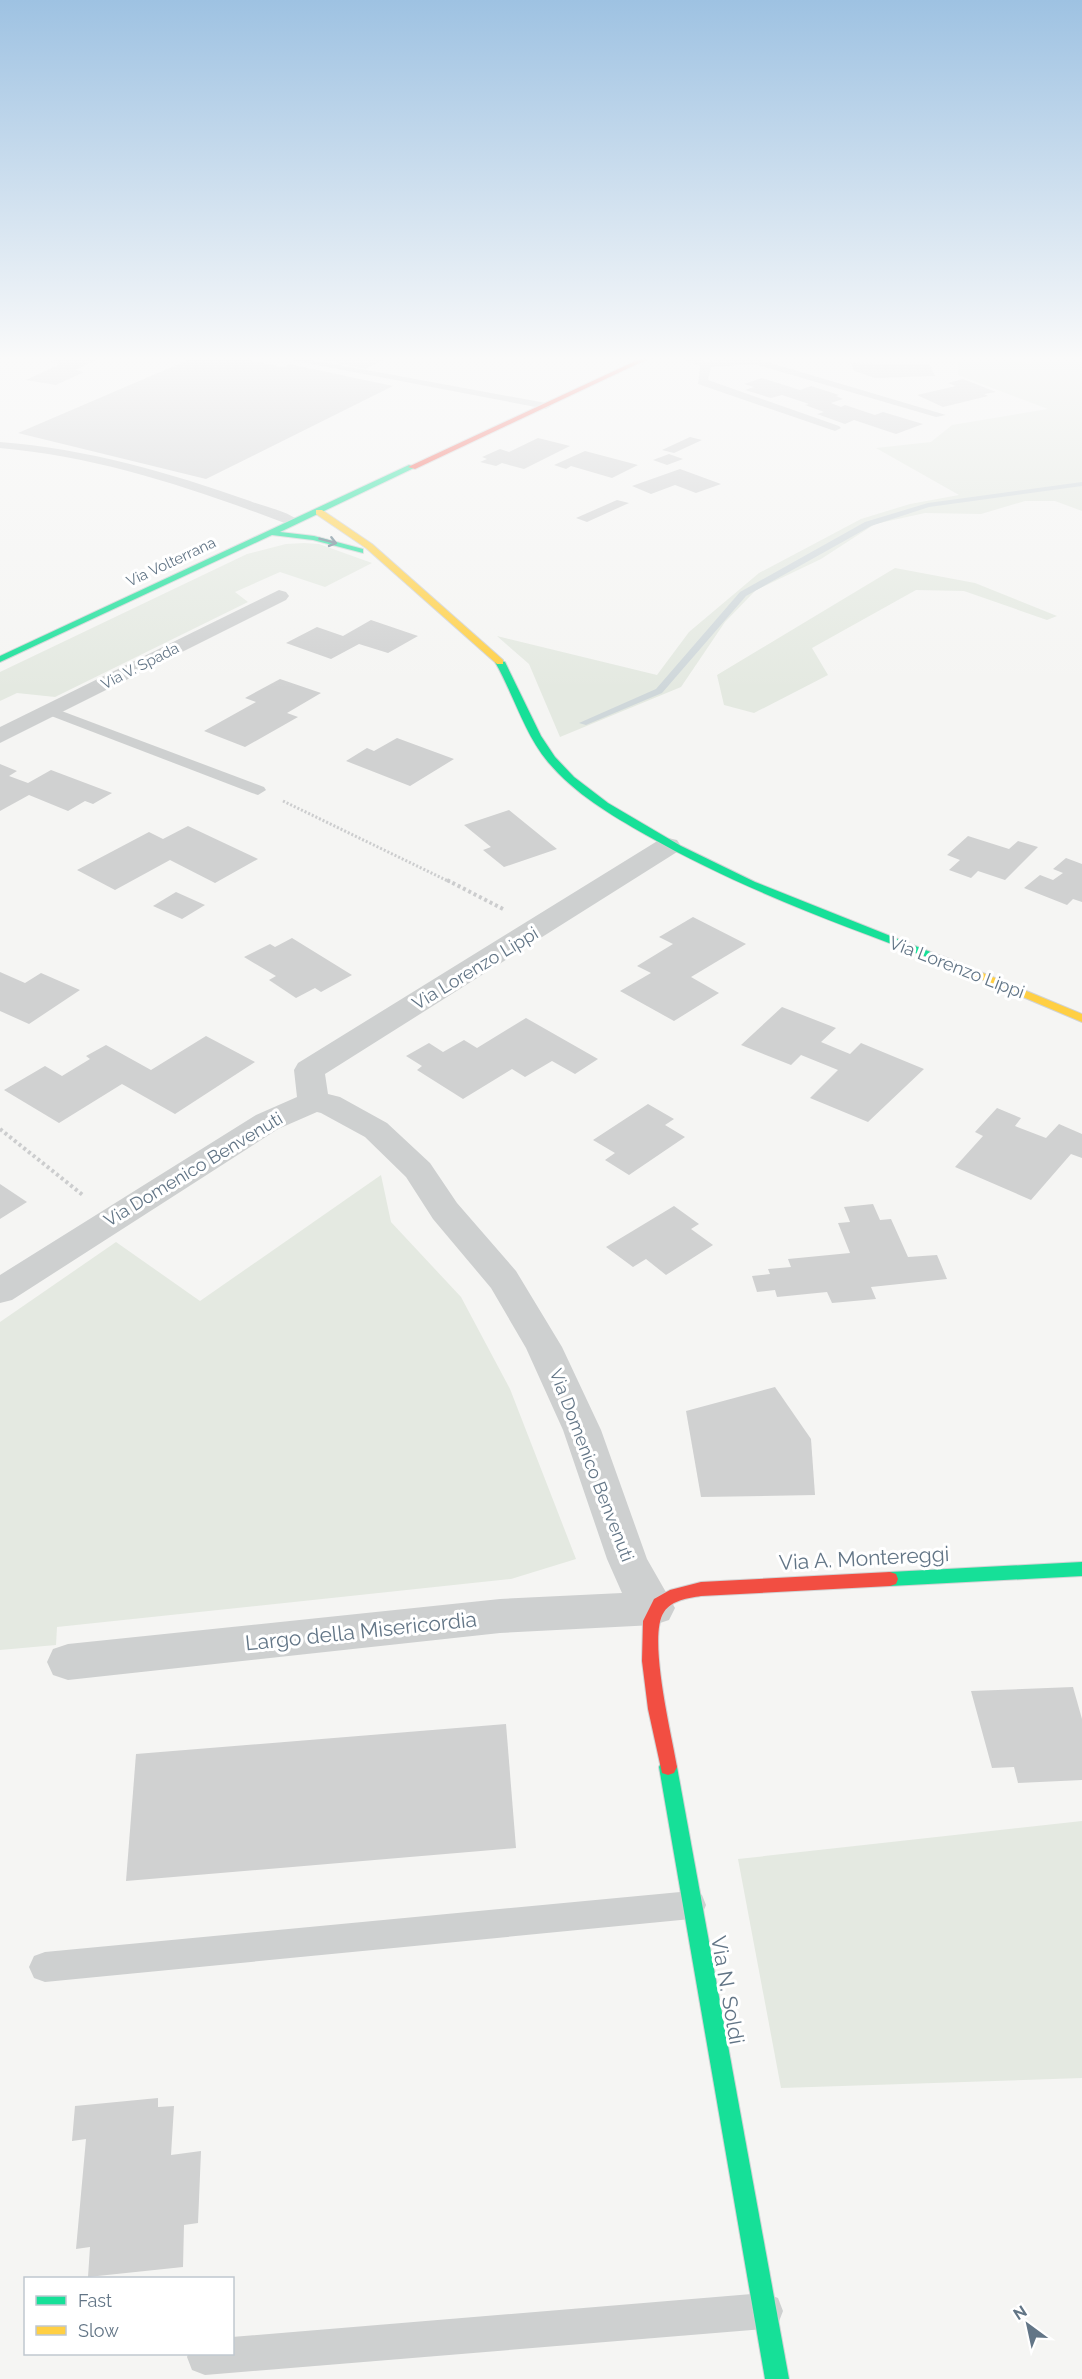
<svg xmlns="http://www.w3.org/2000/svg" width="1082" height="2379" font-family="Raleway,sans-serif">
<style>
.green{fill:#e4e9e1}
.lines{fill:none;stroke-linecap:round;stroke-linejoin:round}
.stream{fill:#cfd7da;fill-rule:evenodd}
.building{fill:#d0d1d1}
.fast-casing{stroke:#d1d3d4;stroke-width:2}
.slow-casing{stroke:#d1d3d4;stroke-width:2}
.jam-casing{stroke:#d1d3d4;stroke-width:2}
.path-far1{stroke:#cccdce;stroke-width:3;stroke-dasharray:2 2;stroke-linecap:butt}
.path{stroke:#cccdce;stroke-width:4;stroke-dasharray:3 3;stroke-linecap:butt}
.lane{fill:#ced0d0;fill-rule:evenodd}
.street{fill:#ced0d0;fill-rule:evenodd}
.fast{fill:#16e098;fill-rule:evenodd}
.slow{fill:#ffcf43;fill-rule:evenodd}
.jam{fill:#f24e42;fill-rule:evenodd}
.oneway{stroke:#5e7a87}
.labels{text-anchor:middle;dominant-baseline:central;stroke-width:6;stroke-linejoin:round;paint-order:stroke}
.far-street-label{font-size:15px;fill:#627586;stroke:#fff}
.street-label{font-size:18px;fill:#627586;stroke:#fff}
.near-street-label{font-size:21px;fill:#627586;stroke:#fff}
</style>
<rect width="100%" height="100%" fill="#f5f5f3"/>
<!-- green -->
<g class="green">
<path d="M959,357h36l36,7 5,-7h46v154l-27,-10h-30l-44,13 -56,-1 -50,11 -54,35 -65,31 -31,32 -44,65 -121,50 -31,-73 -32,-28 160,39 32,-43 70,-59 102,-54 49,-15 49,-9 -83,-47 55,-6 21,-17 96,-16 -90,-34z"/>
<path d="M304,543l15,1 53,19 -47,24 -45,-15 -45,20 13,10 -193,95 -38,-4 -17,8v-29l247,-118 39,-10z"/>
<path d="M895,568l80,15 82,33 -10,4 -83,-29 -48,-1 -104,58 16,27 -74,38 -30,-8 -7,-30z"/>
<path d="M381,1175l10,47 70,75 49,92 66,170 -65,20 -454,48 -1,18 -56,5v-328l116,-80 84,59z"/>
<path d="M1082,1821v257l-301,10 -43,-229z"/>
</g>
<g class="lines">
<!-- stream -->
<path class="stream" d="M1082,482v4l-153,21 -58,19 -125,70 -84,97 -76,32 -7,-2 77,-34 84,-97 125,-70 63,-19z"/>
</g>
<!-- building -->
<g class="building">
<path d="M60,357h43l-28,13 9,2 -28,13 -30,-5 34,-16 -11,-2z"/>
<path d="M195,357h40l48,10 6,-3 104,22 -187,93 -188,-46z"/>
<path d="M322,357h69l-26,12 -48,-10z"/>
<path d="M851,363l79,2 5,11 -60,2 -21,-7z"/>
<path d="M762,378l38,12 11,-4 28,9 -3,1 7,3 -12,4 10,4 4,-2 30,10 8,-3 40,12 -27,10 -42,-14 -9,4 -28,-10 7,-2 -19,-7 4,-1 -27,-9 -11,3 -26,-8 9,-3 -10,-3z"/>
<path d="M963,379l33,13 -12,2 4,2 -45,11 -26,-12 39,-9 -8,-3z"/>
<path d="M690,437l12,3 -28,13 -12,-3z"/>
<path d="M538,438l32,8 -46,23 -22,-6 -6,3 -16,-4 7,-3 -5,-2 18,-8 9,3z"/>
<path d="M585,451l53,14 -26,13 -41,-12 -5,3 -12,-4z"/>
<path d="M669,454l14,5 -16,6 -14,-5z"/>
<path d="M680,469l41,15 -25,9 -21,-8 -24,9 -19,-8z"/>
<path d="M617,500l12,3 -42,19 -11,-4z"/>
<path d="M371,620l47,16 -30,17 -29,-9 -28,15 -45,-16 31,-16 26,9z"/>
<path d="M280,679l41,14 -34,20 11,4 -53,30 -41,-16 52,-29 -11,-4z"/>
<path d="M397,738l57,21 -44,27 -64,-25 21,-13 7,3z"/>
<path d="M0,764l17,7 -8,5 19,7 23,-13 61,23 -19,11 -8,-3 -17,10 -39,-16 -29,16z"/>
<path d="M509,810l48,39 -53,18 -21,-17 8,-3 -27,-22z"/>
<path d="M188,826l70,33 -43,24 -45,-23 -55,30 -38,-20 72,-38 14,7z"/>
<path d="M968,836l41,13 9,-8 20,6 -33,33 -27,-9 -7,7 -22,-8 11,-10 -13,-5z"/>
<path d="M1066,858l16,6v38l-9,-3 -6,6 -43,-17 16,-13 13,5 10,-7 -10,-4z"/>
<path d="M176,892l29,13 -23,14 -29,-13z"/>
<path d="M693,917l53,27 -55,33 28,16 -45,28 -54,-30 31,-18 -14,-7 36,-22 -14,-7z"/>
<path d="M292,938l60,37 -31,17 -6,-4 -19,10 -27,-18 7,-4 -32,-19 26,-13 5,3z"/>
<path d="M0,972l25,11 16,-10 39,17 -51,34 -29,-13z"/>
<path d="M782,1007l54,21 -15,14 29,12 11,-11 63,26 -56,53 -58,-24 28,-28 -37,-15 -10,10 -50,-20z"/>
<path d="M526,1018l72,41 -23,15 -23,-13 -27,16 -13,-8 -49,30 -46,-29 5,-4 -16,-10 23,-13 14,9 21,-12 13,8z"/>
<path d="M206,1036l49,26 -80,52 -53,-30 -63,39 -55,-33 41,-24 17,10 28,-17 -4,-3 20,-11 45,25z"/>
<path d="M648,1104l26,15 -9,6 20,12 -56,38 -24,-15 10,-7 -22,-13z"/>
<path d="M997,1108l24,10 -6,8 31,12 13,-14 23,10v24l-11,-4 -40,46 -76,-33 28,-31 -8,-4z"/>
<path d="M0,1184l27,18 -27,17z"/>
<path d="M873,1204l7,16 11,-1 17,38 29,-2 10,24 -76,8 5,12 -44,4 -5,-11 -50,5 -2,-7 -18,2 -5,-16 18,-2 -2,-5 23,-2 -3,-8 62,-6 -12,-30 12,-1 -6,-15z"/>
<path d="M674,1206l25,18 -8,5 22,16 -47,30 -20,-16 -13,8 -27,-20z"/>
<path d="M775,1387l36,52 4,56 -114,2 -15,-86z"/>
<path d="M1073,1687l9,32v61l-64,3 -4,-16 -22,1 -21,-77z"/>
<path d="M506,1724l10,124 -390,33 10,-127z"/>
<path d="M158,2098v9l16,-1 -3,49 30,-4 -3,72 -14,2 -1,42 -95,10 2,-30 -14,2 10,-110 -14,2 3,-35z"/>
</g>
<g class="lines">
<!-- fast casing -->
<g class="fast-casing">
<g id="fast">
<path d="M409,465l7,2 -136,65 34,4 49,13v4l-50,-13 -41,-5 -272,127v-6z"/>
<path d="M497,660l8,2 36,74 14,21 19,20 34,26 73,43 74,36 193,77 -2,2h-8c-100,-37 -199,-73 -292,-126 -35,-20 -71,-41 -98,-73 -24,-29 -34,-67 -53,-100z"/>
<path d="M1082,1562v14l-192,10 -6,-2 -2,-5 2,-5 6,-2z"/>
<path d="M668,1759l6,2 3,6 112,612h-24l-106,-612 3,-6z"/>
</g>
</g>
<!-- slow casing -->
<g class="slow-casing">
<g id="slow">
<path d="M316,510h6l50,34 131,116v4h-6l-131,-116 -50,-34z"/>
<path d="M942,956l140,58v8l-144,-61 -2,-2 2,-2z"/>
</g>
</g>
<!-- jam casing -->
<g class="jam-casing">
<g id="jam">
<path d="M644,357h8l-237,112 -7,-2z"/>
<path d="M890,1572l6,2 2,5 -2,5 -6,2 -189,10c-13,2 -29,4 -37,16 -17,24 8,124 13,155l-3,6 -6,2 -6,-2 -14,-64 -6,-48 1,-40 11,-22 16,-9 31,-8z"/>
</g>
</g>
<!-- path-far1 -->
<path class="path-far1" d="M283,801l167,81"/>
<!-- path -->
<g class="path">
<path d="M447,880l58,30"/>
<path d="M0,1129l84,67"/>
</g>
<!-- lane -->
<g class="lane">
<path d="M275,357h21l250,46 5,3 -5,3z"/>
<path d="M675,357h16l15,4 48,-3 192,57 -10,2 -182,-53 -43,3 -3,13 131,46 2,2 -6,3 -137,-47 2,-18z"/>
<path d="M0,442c87,7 168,30 250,59 14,6 39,10 50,21l-6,4 -4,-1c-95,-36 -189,-68 -290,-77z"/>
<path d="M51,707l213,80 2,3 -8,5 -6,-2 -206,-79 -2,-3z"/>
<path d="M691,1891l11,4 4,10 -4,10 -11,4 -646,63 -11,-4 -5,-11 5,-11 11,-4z"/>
<path d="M765,2293l13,5 5,13 -5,13 -13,5 -560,46 -13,-5 -5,-13 1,-3h44v-17z"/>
</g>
<!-- street -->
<g class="street">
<path d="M279,590l7,2 3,4 -3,4 -286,143v-16z"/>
<path d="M668,838l9,2 4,6 -4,6 -352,222 3,20 12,3 47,26 43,40 27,40 59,68 46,76 39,83 46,129 28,49 -6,12 -15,5 -154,8 -432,47 -15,-5 -6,-13 6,-13 15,-5 432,-45 122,-6 -15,-34 -44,-129 -37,-82 -35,-60 -58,-69 -27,-42 -41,-40 -44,-24 -4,-1 -39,17 -266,171 -12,3v-28l256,-160 41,-18 -3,-27 4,-7 361,-223z"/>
</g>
<!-- fast -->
<use href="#fast" class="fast"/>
<!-- slow -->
<use href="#slow" class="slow"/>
<!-- jam -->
<use href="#jam" class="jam"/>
</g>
<!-- one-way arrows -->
<defs><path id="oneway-shaft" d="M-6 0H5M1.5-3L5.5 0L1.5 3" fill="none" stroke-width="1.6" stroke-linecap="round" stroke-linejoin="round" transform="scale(1.5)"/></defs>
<use class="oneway" href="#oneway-shaft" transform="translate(328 541) rotate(15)"/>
<!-- sky -->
<linearGradient id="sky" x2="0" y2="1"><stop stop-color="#9ec2e2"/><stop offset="0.52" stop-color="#fafafa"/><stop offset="1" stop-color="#fafafa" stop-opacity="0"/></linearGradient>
<rect width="1082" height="690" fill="url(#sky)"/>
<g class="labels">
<!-- far-street labels -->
<g class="far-street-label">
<text transform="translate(171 562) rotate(-25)">Via Volterrana</text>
<text transform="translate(140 666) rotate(-27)">Via V. Spada</text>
</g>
<!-- street labels -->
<g class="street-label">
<text transform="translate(957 967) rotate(21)">Via Lorenzo Lippi</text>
<text transform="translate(475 968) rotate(-31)">Via Lorenzo Lippi</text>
<text transform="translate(193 1169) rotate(-31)">Via Domenico Benvenuti</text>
<text transform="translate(592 1465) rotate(69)">Via Domenico Benvenuti</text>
</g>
<!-- near-street labels -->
<g class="near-street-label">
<text transform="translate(864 1558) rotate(-3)">Via A. Montereggi</text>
<text transform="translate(361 1631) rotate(-6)">Largo della Misericordia</text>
<text transform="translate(728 1990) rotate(80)">Via N. Soldi</text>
</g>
</g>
<!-- legend -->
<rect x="24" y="2277" width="210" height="78" fill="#ffffff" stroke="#c0c8cf" stroke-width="1.5"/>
<rect x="36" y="2296" width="30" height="9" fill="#16e098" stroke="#c0c8cf" stroke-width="1.5"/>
<text x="78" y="2307" font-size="18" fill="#627586">Fast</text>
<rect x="36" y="2326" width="30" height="9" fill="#ffcf43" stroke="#c0c8cf" stroke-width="1.5"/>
<text x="78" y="2337" font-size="18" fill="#627586">Slow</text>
<!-- north arrow -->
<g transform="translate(1028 2325) rotate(327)" stroke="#ffffff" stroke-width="4.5" paint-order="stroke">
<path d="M0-4.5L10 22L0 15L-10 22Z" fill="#627586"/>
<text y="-9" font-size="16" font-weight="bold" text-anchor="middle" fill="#627586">N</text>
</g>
</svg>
